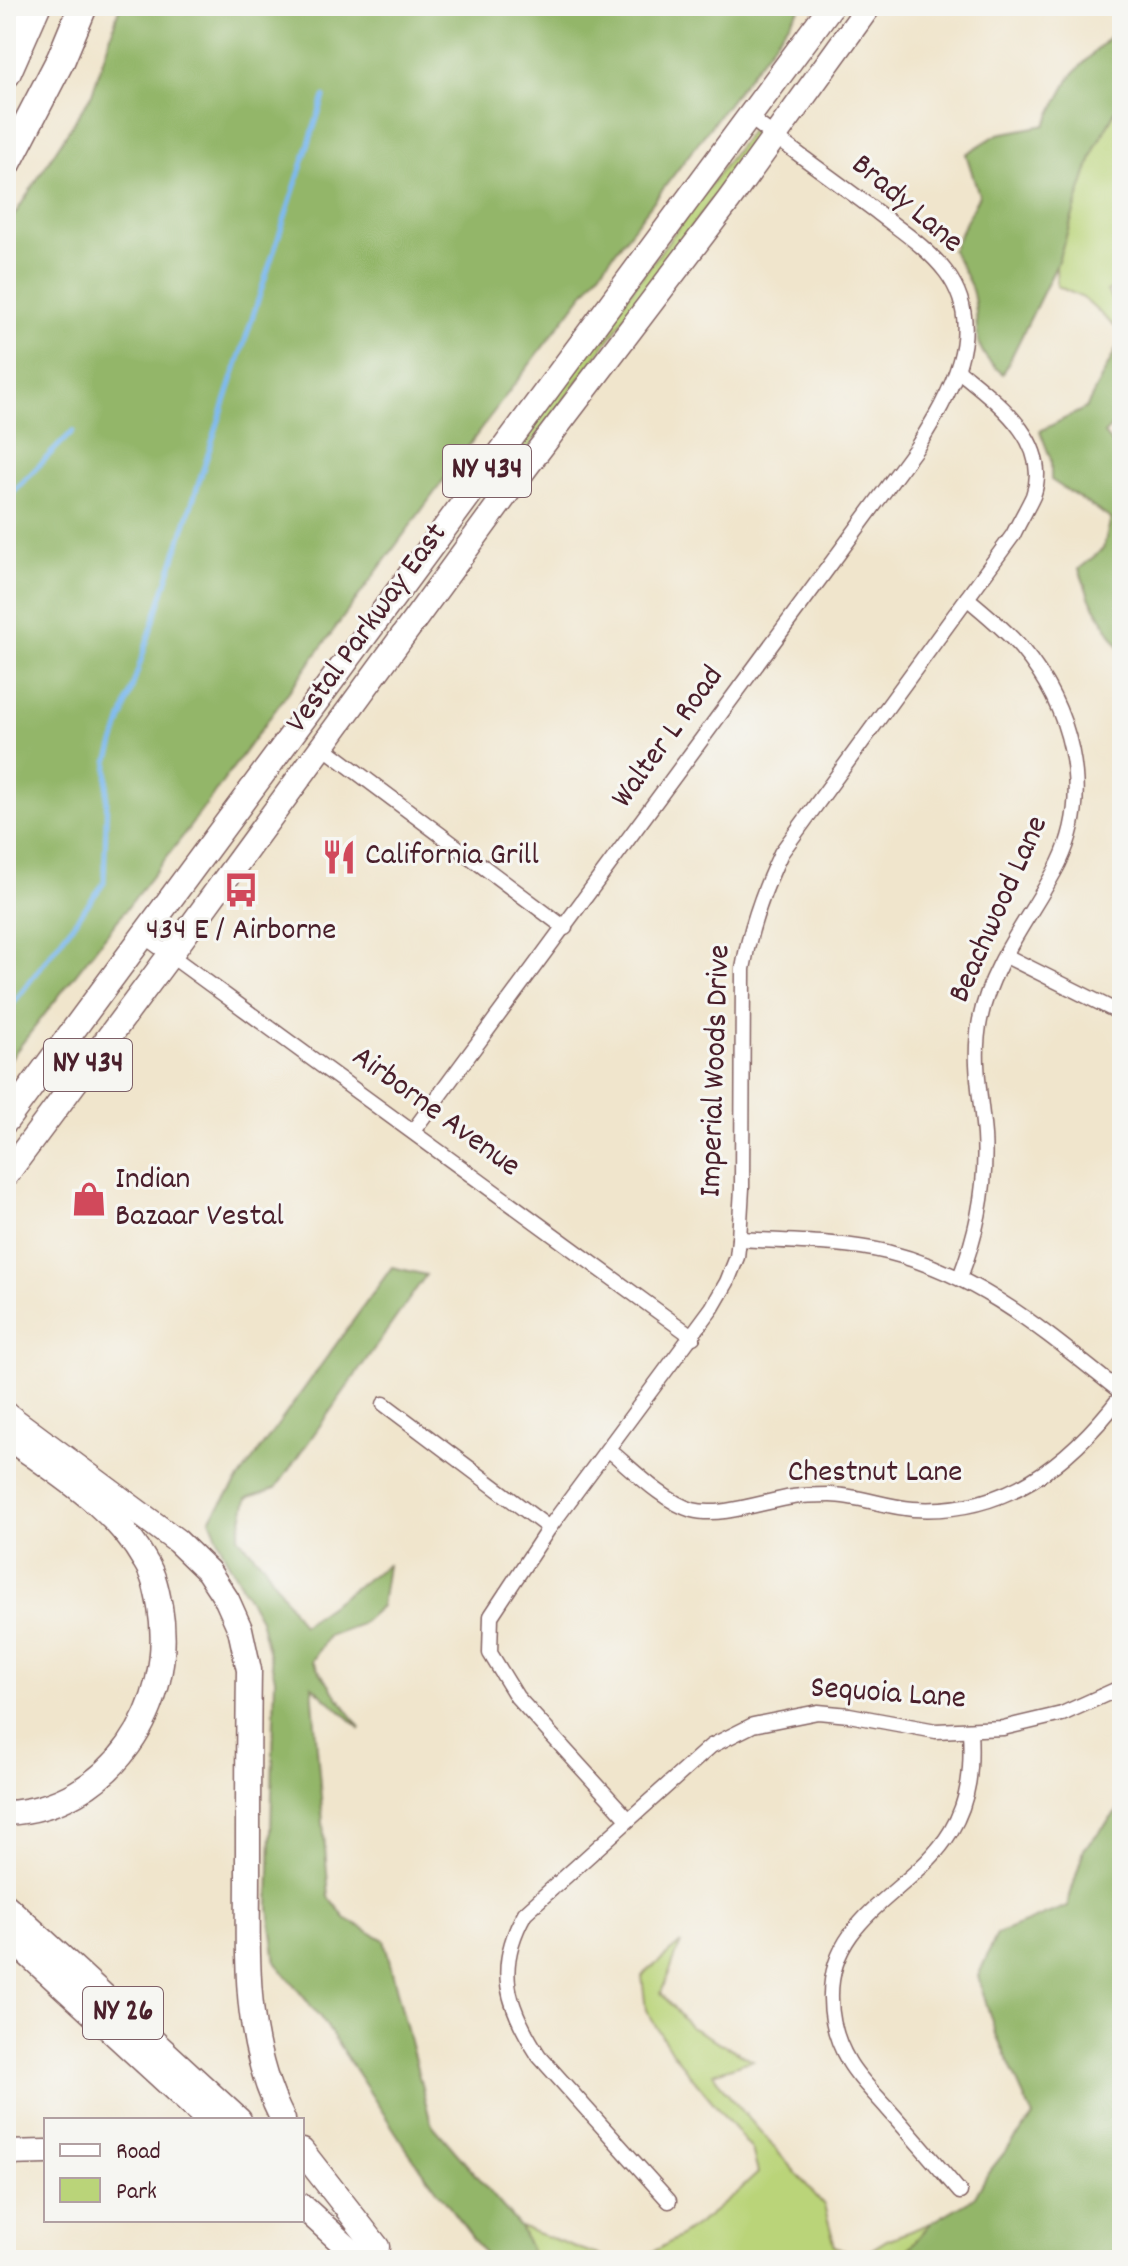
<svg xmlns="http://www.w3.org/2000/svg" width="1128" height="2266" font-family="Dekko,sans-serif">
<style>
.green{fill:#bad479;stroke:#827a52;stroke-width:2}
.forest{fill:#93b669;stroke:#6e6a4a;stroke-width:2}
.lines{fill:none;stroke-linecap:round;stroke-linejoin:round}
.stream{stroke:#7db9ef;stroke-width:5}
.street-casing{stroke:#846463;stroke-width:17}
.primary-casing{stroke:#846463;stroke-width:27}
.highway-casing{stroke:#846463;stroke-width:31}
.street{stroke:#fff;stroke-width:14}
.primary{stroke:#fff;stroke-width:24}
.highway{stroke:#fff;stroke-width:28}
.labels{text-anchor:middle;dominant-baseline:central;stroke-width:6;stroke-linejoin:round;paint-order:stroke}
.shield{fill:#f6f6f2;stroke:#7e6067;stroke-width:2}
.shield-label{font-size:30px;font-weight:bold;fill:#4a1f2b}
.street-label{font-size:32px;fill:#4a1f2b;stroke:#f6f6f2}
.poi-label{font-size:32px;fill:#4a1f2b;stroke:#f6f6f2;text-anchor:start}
</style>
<rect width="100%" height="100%" fill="#f6f6f2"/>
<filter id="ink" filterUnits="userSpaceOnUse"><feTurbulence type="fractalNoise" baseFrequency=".0125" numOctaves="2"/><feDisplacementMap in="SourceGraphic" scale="16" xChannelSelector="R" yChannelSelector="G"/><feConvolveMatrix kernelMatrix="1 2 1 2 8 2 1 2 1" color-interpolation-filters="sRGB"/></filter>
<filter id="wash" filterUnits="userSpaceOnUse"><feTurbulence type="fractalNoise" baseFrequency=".006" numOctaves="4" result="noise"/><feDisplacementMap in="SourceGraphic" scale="32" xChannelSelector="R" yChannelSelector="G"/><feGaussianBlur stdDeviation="1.8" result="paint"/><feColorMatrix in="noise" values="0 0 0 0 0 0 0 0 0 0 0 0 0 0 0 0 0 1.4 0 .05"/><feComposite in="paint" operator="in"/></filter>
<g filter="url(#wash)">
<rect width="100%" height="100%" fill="#f0e5cc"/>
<!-- green -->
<g class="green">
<path d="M1122,99v189l-15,3 15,26v16l-39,-35 -26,-12 -1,-20 40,-120z"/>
<path d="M751,130l9,5 -256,346 1,-8 24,-45z"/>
<path d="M681,1943l-20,50 29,34 63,33 -40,13 12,18 99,114 11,41 24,11 28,-17 44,-17 -32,37h-262c49,-24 81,-49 121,-87l-6,-23 -81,-99 -25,-41 -4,-34z"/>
<path d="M520,2227l86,31 8,2h-79z"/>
</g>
<!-- forest -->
<g class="forest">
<path d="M120,6h682l-310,408 -309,422 -177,228v-836l86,-134z"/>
<path d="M1122,24v75l-26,47 -40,120 -53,108c-38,-28 -20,-49 -31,-84 -5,-14 -13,-27 -20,-40l27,-55 -13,-41 32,-20 47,-9 26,-49z"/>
<path d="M1122,338v78l-18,18 18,21v197l-32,-53 -11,-30 24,-20 8,-30 -60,-39v-20l-11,-29 46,-23z"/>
<path d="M392,1267l34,8 -150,213 -29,10 -9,39 26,28 38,60 85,-60 -6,41 -20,18 -33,12 -16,25 49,68 -49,-43 17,211 16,21 39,22 47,183 89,104 15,33h-46l-81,-109 -84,-129 -48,-59 -7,-54 6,-231 -15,-59 -35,-63 -15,-37z"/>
<path d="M1122,1806v454h-223l32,-37 44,-26 13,-24 45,-56 -38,-85 -17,-56 19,-42 70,-28 17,-57z"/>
</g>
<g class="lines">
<!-- stream -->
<g class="stream">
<path d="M6,499l67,-68"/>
<path d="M6,1013l98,-130 4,-121 216,-665"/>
</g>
</g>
</g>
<g filter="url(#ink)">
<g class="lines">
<!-- street casing -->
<g class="street-casing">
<g id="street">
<path d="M322,746l243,182"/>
<path d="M144,936l549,401"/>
<path d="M1006,956l116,58"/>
<path d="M413,1131l504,-684c32,-51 72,-118 29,-175 -18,-24 -46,-42 -69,-60 -43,-32 -86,-63 -128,-95"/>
<path d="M739,1239c48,3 101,2 148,13 96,24 160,82 235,141"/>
<path d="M960,1277c18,-46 27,-93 24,-142 -3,-39 -12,-76 -4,-115 11,-57 53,-106 79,-157 35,-72 11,-157 -38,-215 -16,-19 -35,-34 -54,-50"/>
<path d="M384,1404l165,124"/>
<path d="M609,1450c22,18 55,52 83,60 28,8 73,-9 101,-13 12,-2 25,-2 37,-2 27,0 55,12 83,14 92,6 156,-45 209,-114"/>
<path d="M628,1819l-111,-122 -27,-44 1,-37 58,-88 163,-220 15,-26 10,-25 2,-18 3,-51 1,-219c7,-42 20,-78 38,-116l232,-318c6,-13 14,-26 20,-39 20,-55 -39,-96 -75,-126"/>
<path d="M960,2192c-24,-28 -48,-56 -72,-83 -13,-15 -29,-30 -39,-47 -12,-20 -18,-41 -18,-64 -2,-83 84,-106 120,-167 19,-32 21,-64 19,-100"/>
<path d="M669,2201l-130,-145c-32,-50 -45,-88 -14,-143l186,-167 42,-21 65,-13 31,3 87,16 67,-3 59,-14 60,-27"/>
</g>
</g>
<!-- primary casing -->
<g class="primary-casing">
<g id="primary">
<path d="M6,1121l825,-1115"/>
<path d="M6,1175l164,-220 356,-488 203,-267 140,-194"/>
<path d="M6,1414l171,127 31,30 19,29 13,29 9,41c-1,66 -1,131 -1,197 0,87 -6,173 35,253"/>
<path d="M6,1436c49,36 108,70 139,125 9,14 12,30 15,46 17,99 -49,201 -154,206"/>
<path d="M6,1906l233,214"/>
<path d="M6,1934l202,186"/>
<path d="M302,2151l75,96"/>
<path d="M6,2153l40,-1"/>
<path d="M302,2206l59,54"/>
</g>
</g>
<!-- highway casing -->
<g class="highway-casing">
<g id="highway">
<path d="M6,74l30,-68"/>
<path d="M6,165l55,-106 22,-53"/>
</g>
</g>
<!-- street -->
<use href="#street" class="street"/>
<!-- primary -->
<use href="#primary" class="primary"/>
<!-- highway -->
<use href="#highway" class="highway"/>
</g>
</g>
<!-- icons -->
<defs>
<g id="restaurant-bare" transform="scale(2.76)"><path d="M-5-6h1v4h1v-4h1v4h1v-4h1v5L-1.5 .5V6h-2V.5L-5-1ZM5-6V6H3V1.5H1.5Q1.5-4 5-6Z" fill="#d1495b" stroke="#f6f6f2" stroke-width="2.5" paint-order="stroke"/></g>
<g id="bus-bare" transform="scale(2.76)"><path d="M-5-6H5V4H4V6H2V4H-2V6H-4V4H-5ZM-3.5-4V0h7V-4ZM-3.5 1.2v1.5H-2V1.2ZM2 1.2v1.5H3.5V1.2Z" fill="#d1495b" stroke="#f6f6f2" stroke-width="2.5" paint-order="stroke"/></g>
<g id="shop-bare" transform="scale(2.76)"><path d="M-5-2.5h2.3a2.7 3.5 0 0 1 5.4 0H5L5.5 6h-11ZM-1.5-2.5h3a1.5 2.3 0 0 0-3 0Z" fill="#d1495b" stroke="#f6f6f2" stroke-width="2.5" paint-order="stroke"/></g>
</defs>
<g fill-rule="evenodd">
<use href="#restaurant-bare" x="339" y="857"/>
<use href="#bus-bare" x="241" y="890"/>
<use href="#shop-bare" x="89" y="1199"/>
</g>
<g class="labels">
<!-- shield labels -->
<g class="shield">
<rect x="443" y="445" width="88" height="52" rx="6"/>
<rect x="44" y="1039" width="88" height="52" rx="6"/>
<rect x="83" y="1987" width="80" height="52" rx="6"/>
</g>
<g class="shield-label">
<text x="487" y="471">NY 434</text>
<text x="88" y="1065">NY 434</text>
<text x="123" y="2013">NY 26</text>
</g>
<!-- street labels -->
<g class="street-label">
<text transform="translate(906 205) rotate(40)">Brady Lane</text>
<text transform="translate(368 629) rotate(-54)">Vestal Parkway East</text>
<text transform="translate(669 738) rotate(-54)">Walter L Road</text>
<text transform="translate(1000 910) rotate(-66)">Beachwood Lane</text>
<text transform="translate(717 1071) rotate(-88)">Imperial Woods Drive</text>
<text transform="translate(435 1113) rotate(36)">Airborne Avenue</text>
<text x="875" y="1474">Chestnut Lane</text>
<text transform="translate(888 1695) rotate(4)">Sequoia Lane</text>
</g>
<!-- poi labels -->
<g class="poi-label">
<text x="365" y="857">California Grill</text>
<text x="241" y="932" text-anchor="middle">434 E / Airborne</text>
<text x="115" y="1181">Indian<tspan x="115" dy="37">Bazaar Vestal</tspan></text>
</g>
</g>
<!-- margin -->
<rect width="1128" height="2266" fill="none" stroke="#f6f6f2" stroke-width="32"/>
<!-- legend -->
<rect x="44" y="2118" width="260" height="104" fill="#f6f6f2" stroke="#b1a0a2" stroke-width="2"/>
<rect x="60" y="2144" width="40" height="12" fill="#ffffff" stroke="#b1a0a2" stroke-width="2"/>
<text x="116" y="2158" font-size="24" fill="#4a1f2b">Road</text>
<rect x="60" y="2178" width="40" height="24" fill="#bad479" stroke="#b1a0a2" stroke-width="2"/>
<text x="116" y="2198" font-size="24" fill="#4a1f2b">Park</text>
</svg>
